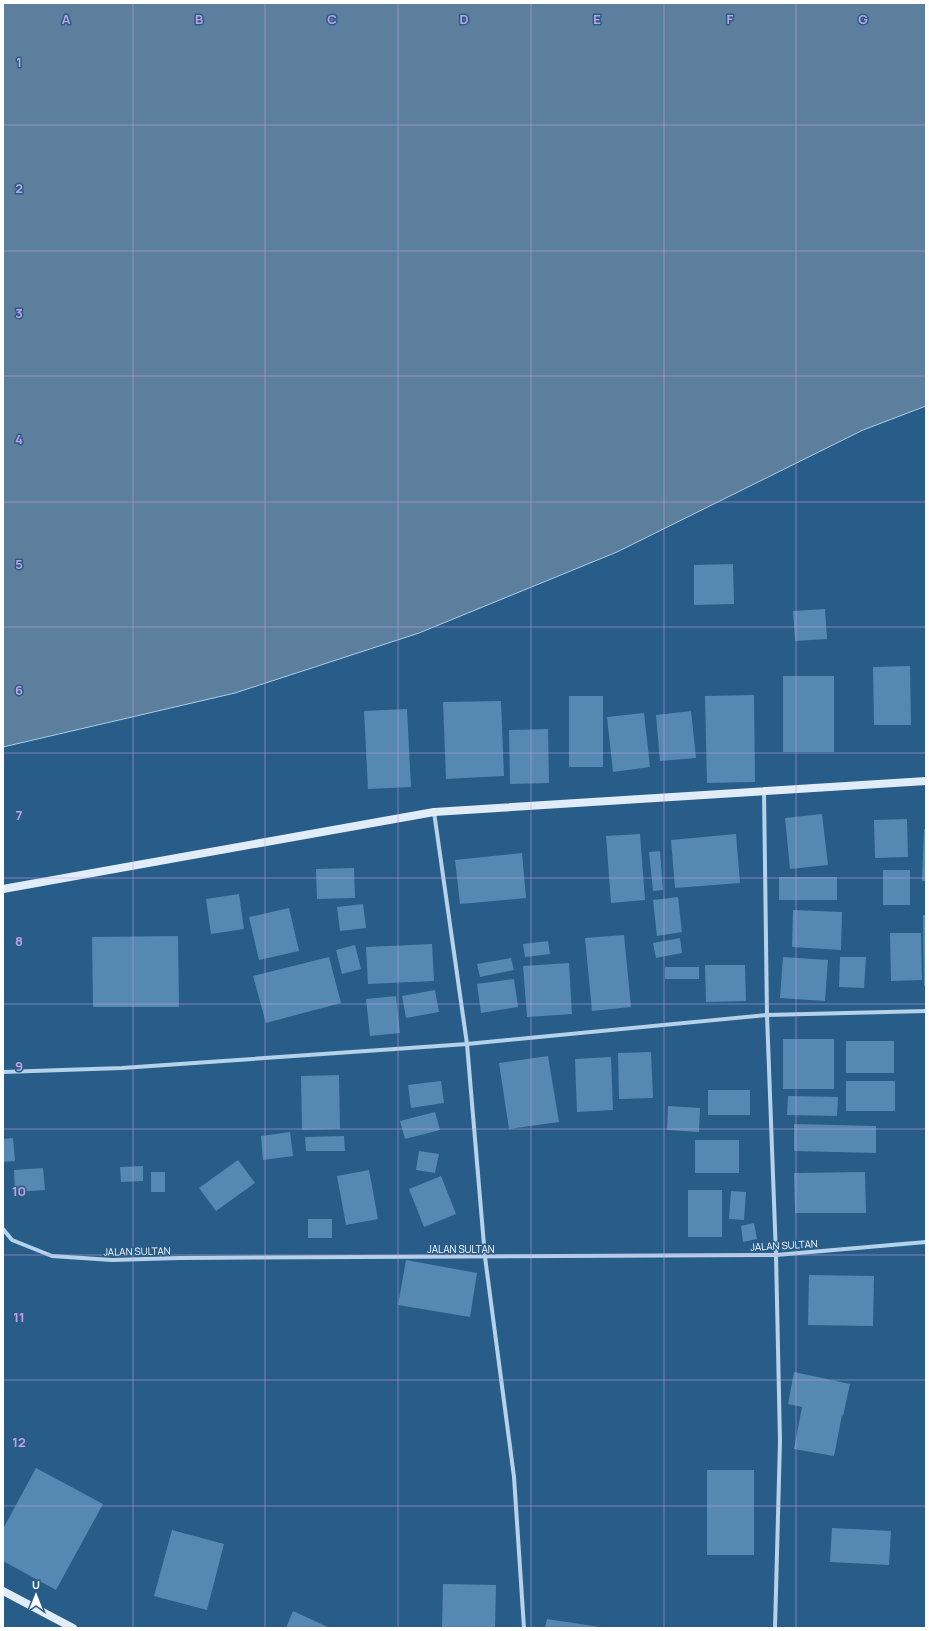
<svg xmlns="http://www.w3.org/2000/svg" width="929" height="1631" font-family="Manrope,sans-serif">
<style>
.water{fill:#5b7f9d;stroke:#aacee9}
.building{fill:#5588b2}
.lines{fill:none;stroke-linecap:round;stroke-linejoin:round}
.street{stroke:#b6d2e9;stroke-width:4}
.secondary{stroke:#e0edf8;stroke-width:8}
.grid{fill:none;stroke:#c4a0e2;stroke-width:1;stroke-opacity:0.55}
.labels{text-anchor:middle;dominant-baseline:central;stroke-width:3;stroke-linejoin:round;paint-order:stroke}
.street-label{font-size:10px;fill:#fff;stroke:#285d8a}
.grid-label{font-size:13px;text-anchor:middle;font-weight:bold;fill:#c4a0e2;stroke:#285d8a;stroke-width:3;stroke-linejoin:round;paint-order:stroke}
</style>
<rect width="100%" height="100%" fill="#285d8a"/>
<!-- water -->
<path class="water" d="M3,3h923v403l-63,24 -246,122 -198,81 -184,60 -232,54z"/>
<!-- building -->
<g class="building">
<path d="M733,564l1,40 -40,1v-40z"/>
<path d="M825,609l2,30 -32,2 -2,-30z"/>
<path d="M910,666l1,59h-37l-1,-58z"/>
<rect x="783" y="676" width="51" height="76"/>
<path d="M754,695l1,87 -48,1 -2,-87z"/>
<rect x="569" y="696" width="34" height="71"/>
<path d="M501,701l3,75 -58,3 -3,-77z"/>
<path d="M407,709l4,78 -43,2 -4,-78z"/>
<path d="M691,711l5,47 -36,3 -4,-46z"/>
<path d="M644,713l6,54 -37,5 -6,-55z"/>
<path d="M548,729l1,54 -39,1 -1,-54z"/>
<path d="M822,814l6,51 -38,4 -5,-51z"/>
<path d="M907,819l1,38 -33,1 -1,-38z"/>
<path d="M924,829h2v52h-4z"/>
<path d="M640,834l5,66 -34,3 -5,-67z"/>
<path d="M736,834l4,49 -65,5 -4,-48z"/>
<path d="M660,851l3,39 -10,1 -4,-39z"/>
<path d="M522,853l4,45 -66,6 -5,-44z"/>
<path d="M354,868l1,30 -38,1 -1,-30z"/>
<rect x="883" y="870" width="27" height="35"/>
<rect x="779" y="877" width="58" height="23"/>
<path d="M239,894l5,35 -33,5 -5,-35z"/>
<path d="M678,897l4,35 -25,4 -4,-36z"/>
<path d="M363,904l3,24 -26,3 -3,-24z"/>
<path d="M289,908l10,43 -40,9 -10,-43z"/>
<path d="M793,910l49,2 -1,38 -49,-3z"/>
<path d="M923,915h3v71h-2z"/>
<path d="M890,933h31l1,47 -31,1z"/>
<path d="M624,935l7,72 -39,4 -7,-73z"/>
<path d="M178,936l1,71h-86l-1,-70z"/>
<path d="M680,938l2,15 -26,5 -3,-15z"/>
<path d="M548,941l2,13 -25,3 -2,-13z"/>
<path d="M432,944l2,37 -66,3 -2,-37z"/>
<path d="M355,945l6,24 -19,5 -6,-24z"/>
<path d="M329,957l12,46 -75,20 -13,-47z"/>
<path d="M783,957l45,3 -3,41 -45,-3z"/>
<path d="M840,957h26l-2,31 -25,-1z"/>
<path d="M511,958l3,12 -34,7 -3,-13z"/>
<path d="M569,963l3,51 -45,3 -4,-51z"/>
<path d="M705,965h40l1,36 -40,1z"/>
<rect x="665" y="967" width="34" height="12"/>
<path d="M514,979l4,28 -37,6 -4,-29z"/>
<path d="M435,990l4,22 -33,6 -4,-22z"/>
<path d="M396,996l4,37 -30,3 -4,-37z"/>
<rect x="783" y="1039" width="51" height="50"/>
<rect x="846" y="1041" width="48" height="32"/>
<path d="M651,1052l2,46 -34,1 -1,-46z"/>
<path d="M548,1056l11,66 -50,7 -10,-66z"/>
<path d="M611,1057l2,53 -36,2 -2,-53z"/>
<path d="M339,1075l1,54 -38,1 -1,-54z"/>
<path d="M441,1081l3,22 -33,5 -3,-23z"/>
<rect x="846" y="1081" width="49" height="30"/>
<rect x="708" y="1090" width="42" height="25"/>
<path d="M788,1096l50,1 -1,19 -50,-1z"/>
<path d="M668,1106l32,2 -1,24 -32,-2z"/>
<path d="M435,1112l5,18 -35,9 -5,-18z"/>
<path d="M794,1124l82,2v27l-82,-2z"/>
<path d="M290,1132l3,24 -30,4 -2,-24z"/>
<path d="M344,1136l1,15h-39l-1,-14z"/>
<path d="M13,1138l2,23 -12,1v-23z"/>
<rect x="695" y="1140" width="44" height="33"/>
<path d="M419,1151l20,3 -4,19 -19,-3z"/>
<path d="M238,1160l17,23 -39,28 -17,-23z"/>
<path d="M143,1166v15l-22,1 -1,-15z"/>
<path d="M43,1168l2,22 -30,2 -1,-22z"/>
<path d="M369,1170l9,49 -32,6 -9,-49z"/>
<rect x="151" y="1172" width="14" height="20"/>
<path d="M865,1172l1,41h-71l-1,-40z"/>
<path d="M441,1176l15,38 -32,13 -15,-38z"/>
<rect x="688" y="1190" width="34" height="47"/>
<path d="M731,1191l15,1 -2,28 -15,-1z"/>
<rect x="308" y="1219" width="24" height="19"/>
<path d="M754,1223l3,16 -14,3 -2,-16z"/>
<path d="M406,1260l71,13 -7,44 -72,-12z"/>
<path d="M809,1275l65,1 -1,50 -65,-1z"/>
<path d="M794,1372l56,12 -7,32 -1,-1 -8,41 -40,-7 8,-42 -14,-3z"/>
<path d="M36,1468l67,36 -47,86 -53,-29v-32z"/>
<rect x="707" y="1470" width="47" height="85"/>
<path d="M832,1528l59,3 -2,34 -59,-3z"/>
<path d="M172,1530l52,14 -17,66 -53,-14z"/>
<path d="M443,1584l53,1 -1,43h-53z"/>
<path d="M293,1611l37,17h-44z"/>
<path d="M547,1619l53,8v1h-55z"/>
</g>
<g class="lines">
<!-- street -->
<g class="street">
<path d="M764,791l3,224 9,240 4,186 -5,187"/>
<path d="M434,812l33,232 18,213 29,220 10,151"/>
<path d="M3,1072l119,-4 345,-24 300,-29 159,-4"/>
<path d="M3,1229l9,11 40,16 60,4 67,-2 597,-3 150,-13"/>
</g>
<!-- secondary -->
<g class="secondary">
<path d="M3,889l431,-77 492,-31"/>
<path d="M3,1591l70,37"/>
</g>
</g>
<!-- grid -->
<path class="grid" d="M133,3v1625M265,3v1625M398,3v1625M531,3v1625M664,3v1625M796,3v1625M3,125h923M3,251h923M3,376h923M3,502h923M3,627h923M3,753h923M3,878h923M3,1004h923M3,1129h923M3,1255h923M3,1380h923M3,1506h923"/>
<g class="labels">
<!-- street labels -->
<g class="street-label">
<text transform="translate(784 1245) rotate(-3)">JALAN SULTAN</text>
<text x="461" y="1249">JALAN SULTAN</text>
<text transform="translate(137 1251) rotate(-1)">JALAN SULTAN</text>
</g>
</g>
<g class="grid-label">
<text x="66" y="24">A</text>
<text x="199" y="24">B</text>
<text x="332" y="24">C</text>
<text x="464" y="24">D</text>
<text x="597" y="24">E</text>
<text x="730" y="24">F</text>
<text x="863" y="24">G</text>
<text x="19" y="67">1</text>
<text x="19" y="193">2</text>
<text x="19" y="318">3</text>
<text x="19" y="444">4</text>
<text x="19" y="569">5</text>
<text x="19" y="695">6</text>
<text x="19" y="820">7</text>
<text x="19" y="946">8</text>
<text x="19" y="1071">9</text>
<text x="19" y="1196">10</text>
<text x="19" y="1322">11</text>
<text x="19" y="1447">12</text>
</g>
<!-- border -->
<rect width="929" height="1631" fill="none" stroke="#ffffff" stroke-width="8"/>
<!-- north arrow -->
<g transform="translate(36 1595)" stroke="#285d8a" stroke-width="3" paint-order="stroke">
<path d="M0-3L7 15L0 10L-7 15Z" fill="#ffffff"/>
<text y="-6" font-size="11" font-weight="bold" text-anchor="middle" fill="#ffffff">U</text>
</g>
</svg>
